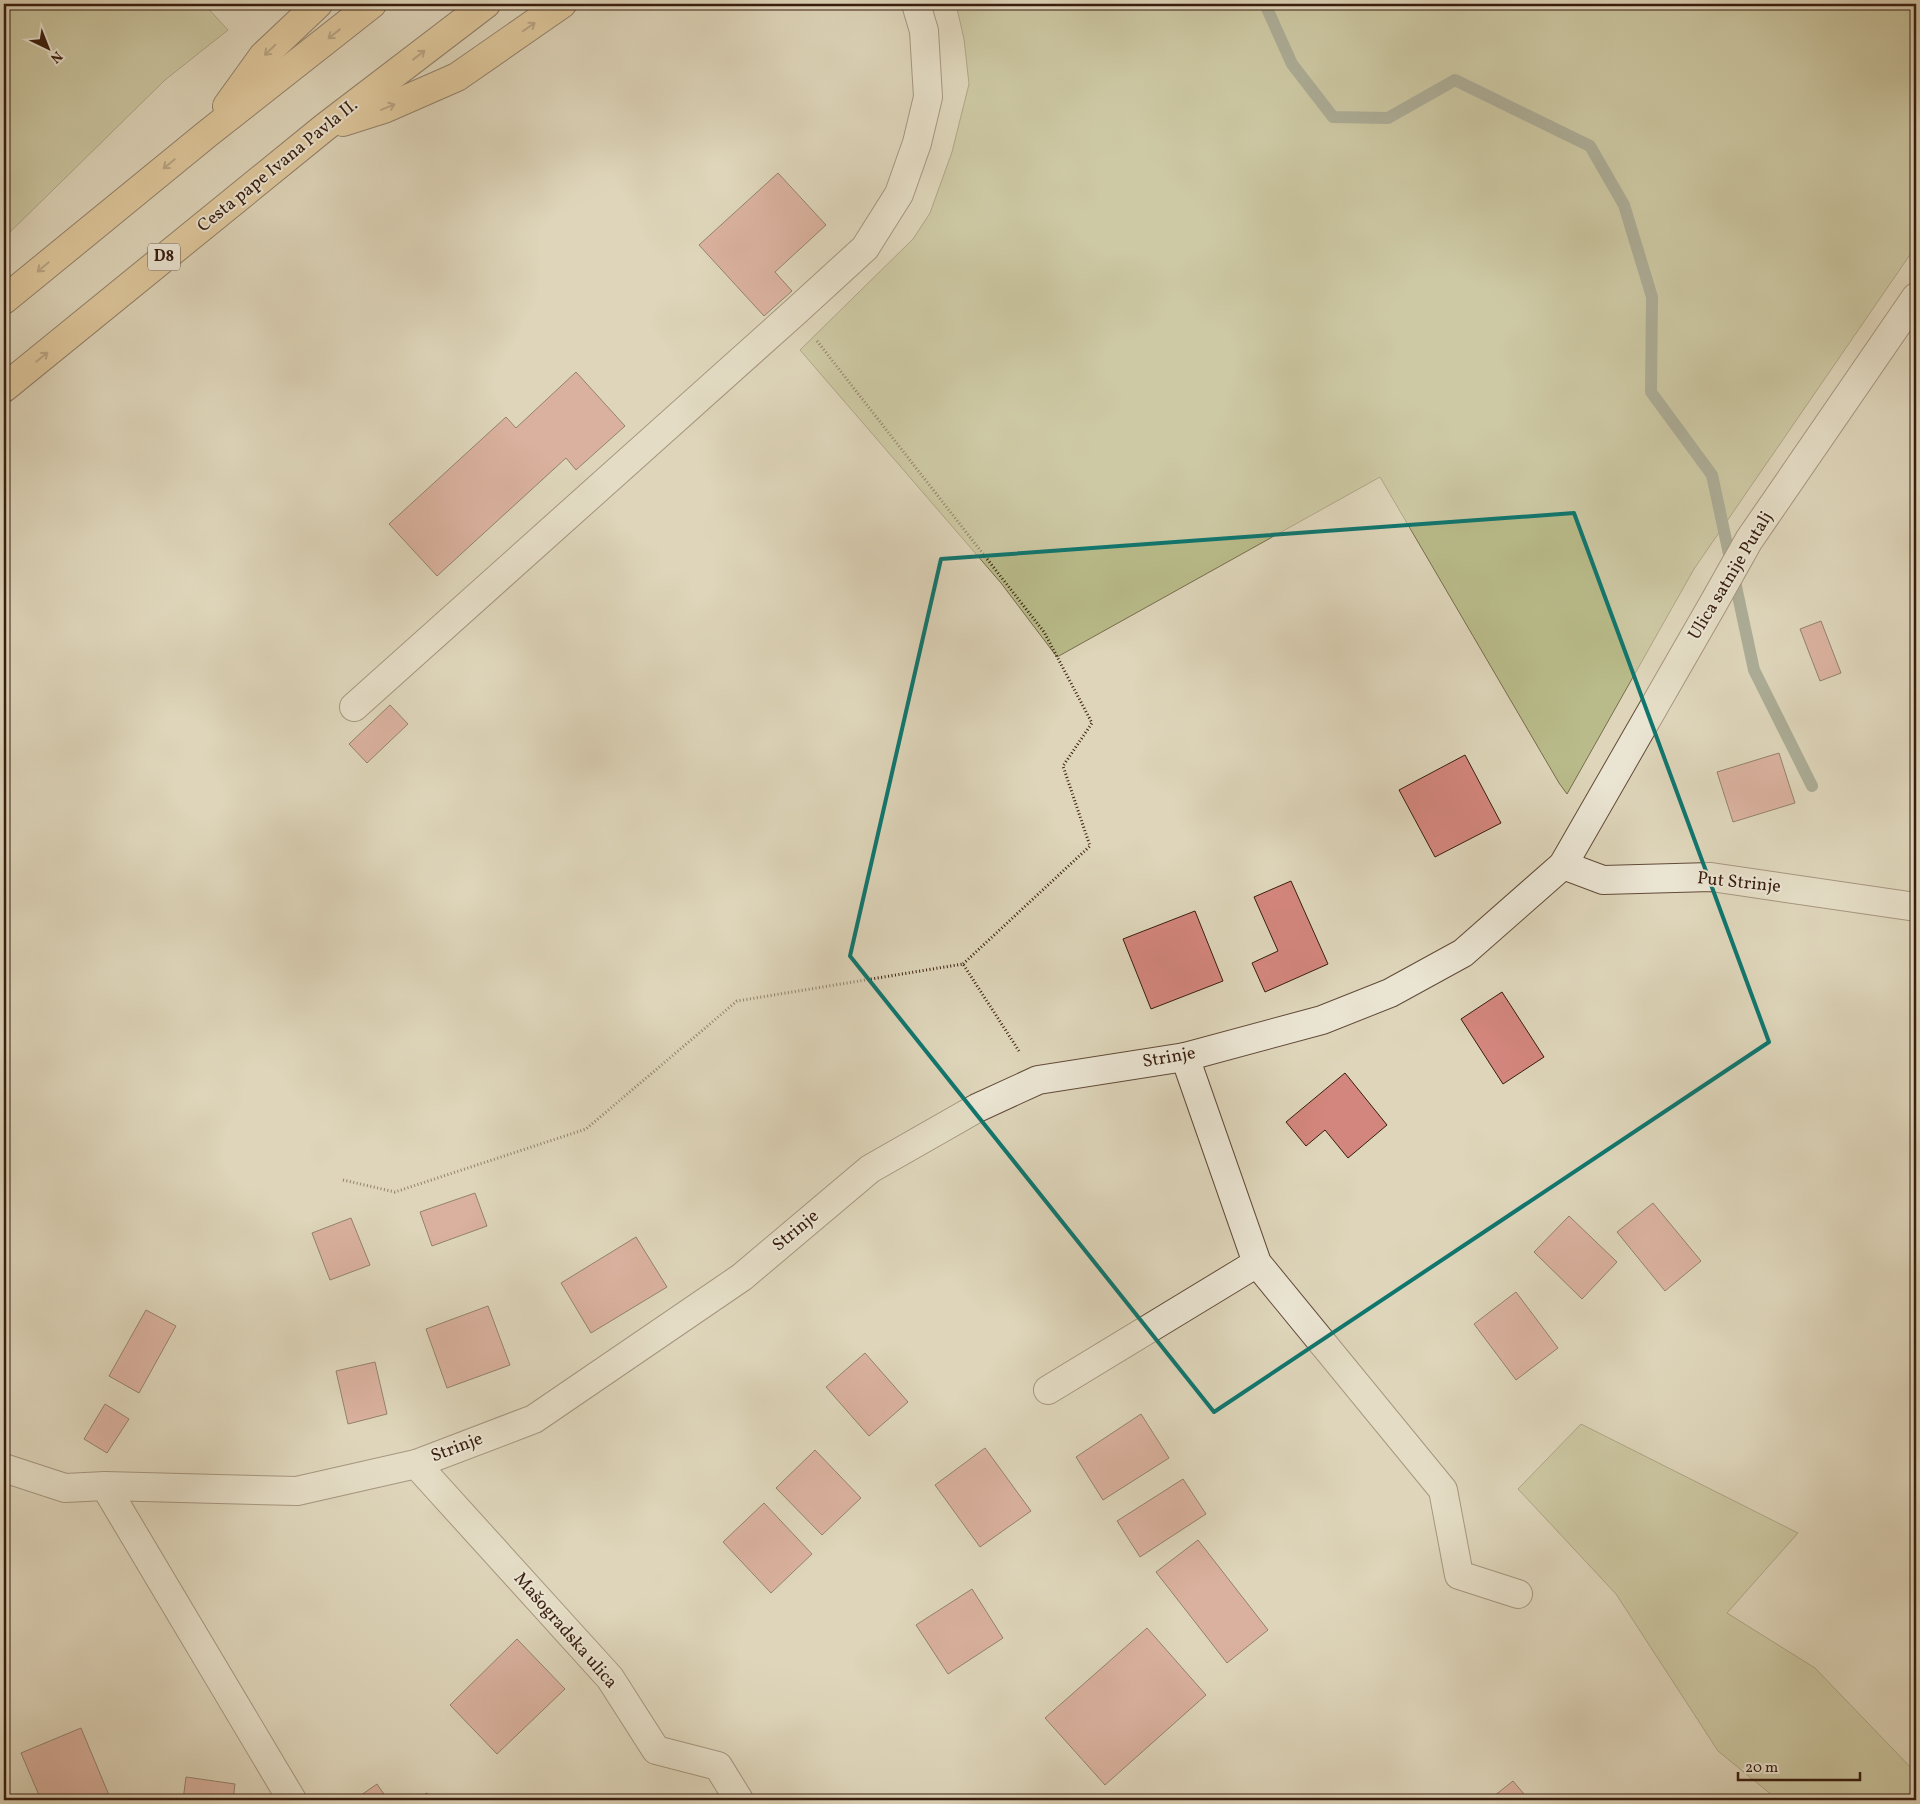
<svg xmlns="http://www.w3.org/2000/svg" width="1920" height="1804" font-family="Vollkorn,serif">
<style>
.green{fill:#b9bb8a;stroke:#786c4c}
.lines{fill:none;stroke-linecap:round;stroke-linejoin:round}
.stream{stroke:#6f7b6c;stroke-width:12}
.building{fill:#d3867d;stroke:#381d0e}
.minor-casing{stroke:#624b39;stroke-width:30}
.major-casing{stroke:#381d0e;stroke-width:30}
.path{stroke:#381d0e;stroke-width:3;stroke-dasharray:1 2.5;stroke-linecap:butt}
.minor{stroke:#eae4d2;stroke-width:28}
.major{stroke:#dfba7d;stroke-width:28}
.oneway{stroke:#8c6c46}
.marked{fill:none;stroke:#0f766e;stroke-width:4;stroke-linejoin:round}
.labels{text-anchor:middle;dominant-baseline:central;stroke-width:4;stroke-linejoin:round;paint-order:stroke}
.shield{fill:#eae4d2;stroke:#6d5949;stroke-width:1}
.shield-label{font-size:16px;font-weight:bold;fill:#381d0e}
.street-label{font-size:18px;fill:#381d0e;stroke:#eae4d2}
</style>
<rect width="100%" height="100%" fill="#ded5ba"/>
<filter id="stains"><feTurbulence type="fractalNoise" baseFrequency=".004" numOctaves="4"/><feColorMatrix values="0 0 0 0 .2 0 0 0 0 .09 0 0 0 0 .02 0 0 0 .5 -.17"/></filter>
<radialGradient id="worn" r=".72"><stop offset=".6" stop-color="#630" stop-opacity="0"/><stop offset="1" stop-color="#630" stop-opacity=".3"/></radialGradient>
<!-- green -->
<g class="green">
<path d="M4,4h200l24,26 -63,50 -161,158z"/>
<path d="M956,4h960v242l-222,323 -127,225 -8,-11 -179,-306 -323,180 -56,-74 -201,-233 113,-111 17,-26 22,-61 17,-68 -5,-45z"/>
<path d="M1581,1424l217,109 -71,80 88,55 101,105v27h-138l-60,-49 -102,-157 -98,-105z"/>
</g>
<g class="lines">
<!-- stream -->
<path class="stream" d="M1265,4l27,60 41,53 55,1 67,-38 135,66 34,59 28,92 -1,95 61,83 42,195 58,116"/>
</g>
<!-- building -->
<g class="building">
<path d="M778,173l48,52 -51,47 17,19 -28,25 -65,-71z"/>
<path d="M576,372l49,54 -49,44 -10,-12 -129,118 -48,-52 117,-107 10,11z"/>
<path d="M1821,621l20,52 -21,8 -20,-52z"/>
<path d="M390,705l18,19 -41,39 -18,-19z"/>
<path d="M1779,753l16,50 -62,19 -16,-50z"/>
<path d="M1465,755l36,68 -66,34 -36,-67z"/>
<path d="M1291,881l37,83 -63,28 -13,-29 26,-12 -24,-54z"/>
<path d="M1195,911l28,70 -72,28 -28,-70z"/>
<path d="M1502,992l42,65 -41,27 -42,-65z"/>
<path d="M1345,1073l42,52 -39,33 -23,-28 -19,16 -20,-24z"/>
<path d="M475,1193l12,33 -55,20 -12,-34z"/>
<path d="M1653,1203l48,58 -36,30 -48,-59z"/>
<path d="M1569,1216l48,46 -35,37 -48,-47z"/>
<path d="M351,1218l19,47 -40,15 -18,-47z"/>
<path d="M636,1237l31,50 -76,46 -30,-50z"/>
<path d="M1516,1292l42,56 -42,32 -42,-56z"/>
<path d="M488,1306l22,59 -63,23 -21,-59z"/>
<path d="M146,1310l30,16 -37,67 -30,-17z"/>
<path d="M865,1353l43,49 -39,34 -43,-49z"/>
<path d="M375,1362l12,52 -39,10 -12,-53z"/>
<path d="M105,1404l24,15 -22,34 -23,-14z"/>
<path d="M1141,1414l28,44 -66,42 -27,-43z"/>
<path d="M985,1448l46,63 -51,36 -45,-62z"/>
<path d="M815,1450l46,48 -39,37 -46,-47z"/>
<path d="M1183,1479l23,35 -66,43 -23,-36z"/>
<path d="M764,1503l48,51 -41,39 -48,-51z"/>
<path d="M1198,1540l70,90 -41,33 -71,-91z"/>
<path d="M972,1589l31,49 -55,36 -32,-49z"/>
<path d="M1147,1628l59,67 -101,90 -60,-67z"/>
<path d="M517,1639l48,50 -68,65 -47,-49z"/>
<path d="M81,1728l30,72h-70l-20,-47z"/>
<path d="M186,1777l49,7 -2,16h-50z"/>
<path d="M1513,1781l16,19h-40z"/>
<path d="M377,1784l11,16h-34z"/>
<path d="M427,1793l5,7h-16z"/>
</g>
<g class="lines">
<!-- minor casing -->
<g class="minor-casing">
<g id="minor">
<path d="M354,707l441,-395 70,-64 34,-54 18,-51 11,-46 -4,-66 -8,-27"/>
<path d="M1563,865l40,15 108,-3 205,30"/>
<path d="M1185,1057l72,206 186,227 16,85 59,19"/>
<path d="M1048,1390l209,-127"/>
<path d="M416,1464l194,214 46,72 62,16 21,34"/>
<path d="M4,1468l61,20 40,-2 192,5 119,-27 118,-45 208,-142 128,-108 107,-61 61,-28 147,-23 137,-37 68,-27 73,-40 100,-88 150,-261 36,-64 167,-243"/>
<path d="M105,1486l187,314"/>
</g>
</g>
<!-- major casing -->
<g class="major-casing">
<g id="major">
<path d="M227,106l36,-50 55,-52"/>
<path d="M343,122l41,-13 73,-32 105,-73"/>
<path d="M4,300l203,-166 165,-130"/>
<path d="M4,388l321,-261 161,-123"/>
</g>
</g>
<!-- path -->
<g class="path">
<path d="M817,341l227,291 48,91 -29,43 27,80 -127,118"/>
<path d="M343,1180l52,12 191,-63 151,-128 226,-37 56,87"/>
</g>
<!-- minor -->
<use href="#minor" class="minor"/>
<!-- major -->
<use href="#major" class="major"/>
</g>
<!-- one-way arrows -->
<defs><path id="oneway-shaft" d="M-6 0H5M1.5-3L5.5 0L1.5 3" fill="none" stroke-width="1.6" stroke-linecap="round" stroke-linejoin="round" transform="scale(1.25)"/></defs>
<g class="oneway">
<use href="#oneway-shaft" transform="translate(529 27) rotate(-35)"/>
<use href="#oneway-shaft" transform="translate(334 34) rotate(142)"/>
<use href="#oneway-shaft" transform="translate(270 50) rotate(136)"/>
<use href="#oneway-shaft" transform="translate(419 55) rotate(-38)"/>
<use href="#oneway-shaft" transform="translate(388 107) rotate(-22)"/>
<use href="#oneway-shaft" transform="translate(169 164) rotate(141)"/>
<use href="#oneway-shaft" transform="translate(43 267) rotate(140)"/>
<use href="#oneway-shaft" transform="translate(42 357) rotate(-39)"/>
</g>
<!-- marked area -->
<path d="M0 0H1920V1804H0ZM1574,513l195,529 -555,370 -364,-456 91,-397z" fill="#ded5ba" fill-opacity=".55" fill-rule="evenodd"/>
<path class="marked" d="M1574,513l195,529 -555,370 -364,-456 91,-397z"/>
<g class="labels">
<!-- shield labels -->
<rect class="shield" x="148" y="243.5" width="32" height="27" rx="4"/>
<g class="shield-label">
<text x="164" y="257">D8</text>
</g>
<!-- street labels -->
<g class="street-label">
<text transform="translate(278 166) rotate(-39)">Cesta pape Ivana Pavla II.</text>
<text transform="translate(1731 576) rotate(-59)">Ulica satnije Putalj</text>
<text transform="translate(1739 883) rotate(6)">Put Strinje</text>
<text transform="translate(1169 1058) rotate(-10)">Strinje</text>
<text transform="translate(796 1231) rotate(-40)">Strinje</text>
<text transform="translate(457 1448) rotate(-21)">Strinje</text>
<text transform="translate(565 1631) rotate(49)">Mašogradska ulica</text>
</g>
</g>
<!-- margin -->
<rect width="1920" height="1804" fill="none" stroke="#ded5ba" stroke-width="20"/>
<rect x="5" y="5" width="1910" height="1794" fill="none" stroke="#381d0e" stroke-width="2.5"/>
<rect x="10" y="10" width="1900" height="1784" fill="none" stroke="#381d0e"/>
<!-- north arrow -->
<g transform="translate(48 48) rotate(137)" stroke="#eae4d2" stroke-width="4" paint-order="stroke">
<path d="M0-4L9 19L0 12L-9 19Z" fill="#381d0e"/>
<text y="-8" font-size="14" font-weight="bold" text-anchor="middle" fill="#381d0e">N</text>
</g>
<!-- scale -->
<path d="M1738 1772v8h122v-8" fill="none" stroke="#381d0e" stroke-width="2.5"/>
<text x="1745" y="1772" font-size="15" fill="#381d0e" stroke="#eae4d2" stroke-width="4" paint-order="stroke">20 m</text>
<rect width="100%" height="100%" filter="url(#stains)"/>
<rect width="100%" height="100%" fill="url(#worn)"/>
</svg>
